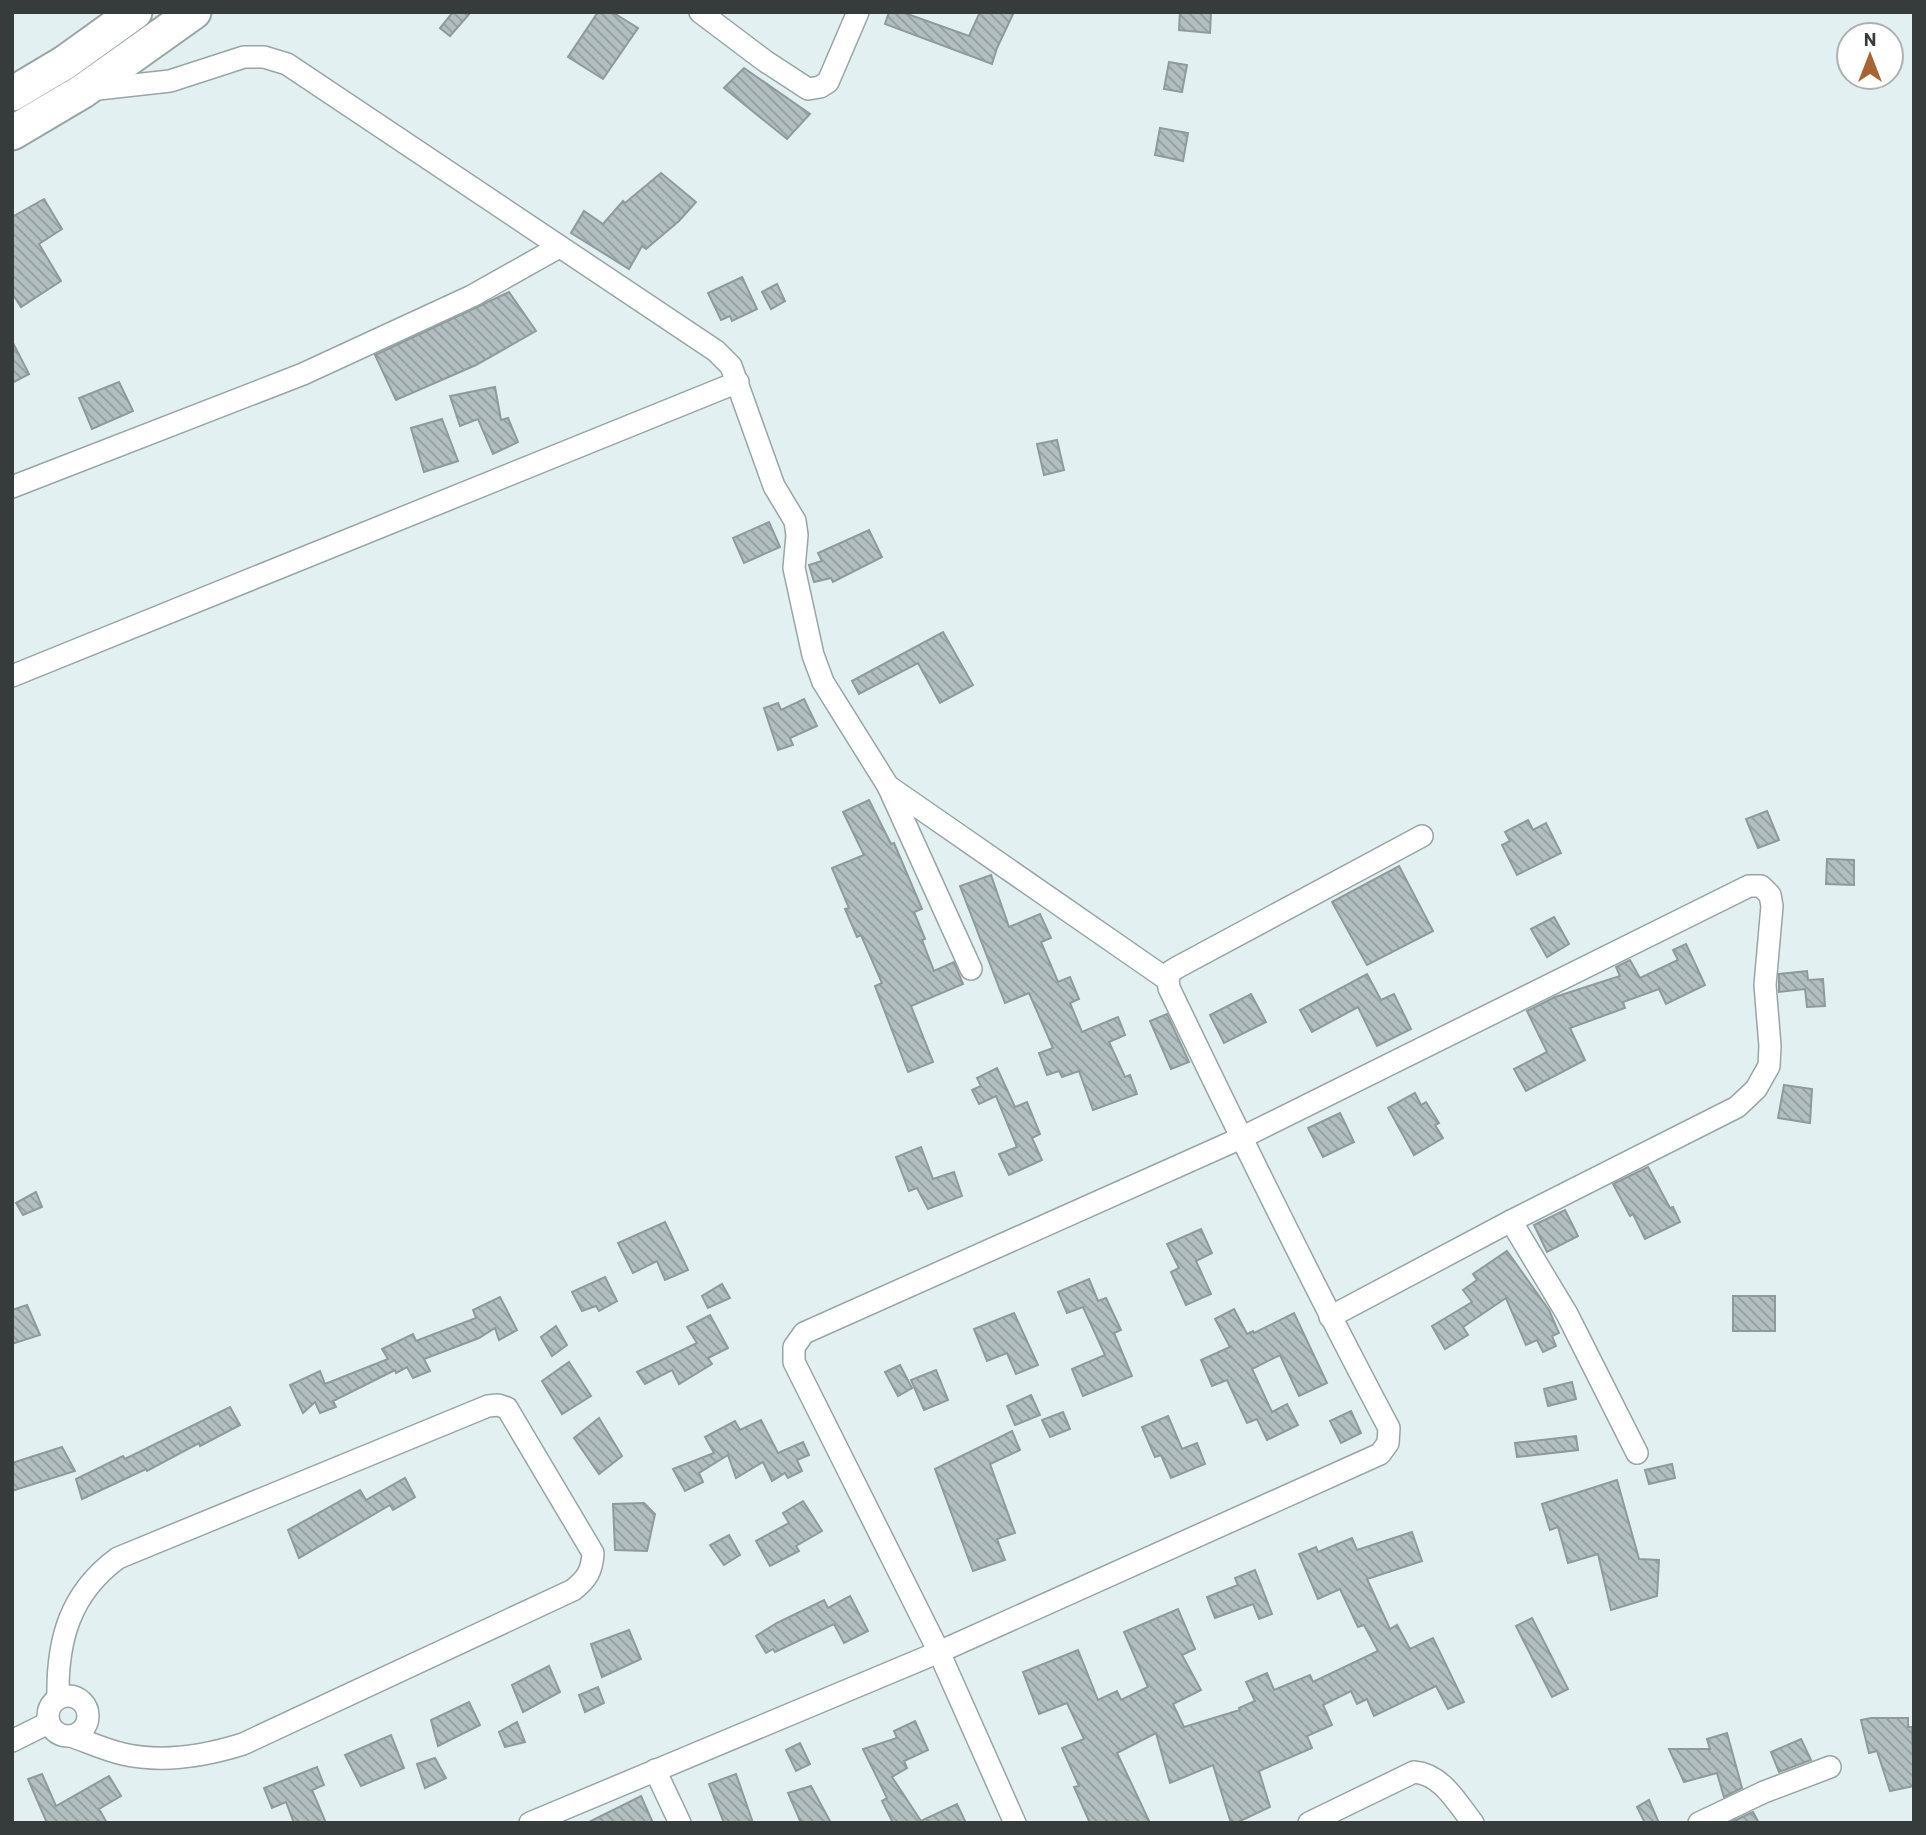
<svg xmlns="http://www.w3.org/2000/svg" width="1926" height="1835" font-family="Barlow,sans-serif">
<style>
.building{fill:url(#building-back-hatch);stroke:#8e9a9b;stroke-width:2}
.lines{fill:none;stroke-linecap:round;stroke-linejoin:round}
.street-casing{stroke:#98a5a6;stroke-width:24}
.primary-casing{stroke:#98a5a6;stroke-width:37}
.street{stroke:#fff;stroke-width:21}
.primary{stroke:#fff;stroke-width:33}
</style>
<defs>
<pattern id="building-back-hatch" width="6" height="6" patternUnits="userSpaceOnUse" patternTransform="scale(1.75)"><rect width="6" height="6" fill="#b2bfc0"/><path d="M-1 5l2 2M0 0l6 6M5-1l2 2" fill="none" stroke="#929c9d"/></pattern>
</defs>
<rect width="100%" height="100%" fill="#e2f0f1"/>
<!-- building -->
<g class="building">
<path d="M453,12h18l-21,24 -10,-8z"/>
<path d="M598,12h14l26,16 -35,51 -35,-22z"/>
<path d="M889,12h13l67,24 11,-24h34l-17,36 -5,16 -107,-40z"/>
<path d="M1180,12h31l-1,21 -31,-3z"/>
<path d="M1169,62l18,3 -5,27 -18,-3z"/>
<path d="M744,68l66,46 -23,25 -63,-51z"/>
<path d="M1160,128l28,5 -5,28 -28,-6z"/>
<path d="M661,173l35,29 -17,19 -33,28 -4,-3 -13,23 -58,-36 13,-22 19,13 20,-23 2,2z"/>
<path d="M44,199l18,30 -23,15 22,37 -40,26 -9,-14v-76z"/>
<path d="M742,277l15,32 -25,12 -2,-5 -9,4 -13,-27z"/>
<path d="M777,284l8,17 -14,8 -9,-17z"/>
<path d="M509,292l27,39 -60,34 -80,35 -21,-45z"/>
<path d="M12,341l17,33 -17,9z"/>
<path d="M119,382l14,29 -41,18 -13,-31z"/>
<path d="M495,387l6,33 7,-2 10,24 -25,12 -15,-35 -18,7 -10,-30z"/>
<path d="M442,419l16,42 -34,11 -13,-44z"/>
<path d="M1057,440l7,30 -20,5 -7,-31z"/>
<path d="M769,522l11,25 -36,16 -11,-25z"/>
<path d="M869,530l13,27 -49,25 -2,-4 -17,4 -5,-17 13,-4 -4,-8z"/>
<path d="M943,632l30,53 -33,18 -22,-40 -59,31 -7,-13z"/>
<path d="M804,699l13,27 -27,12 3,7 -15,5 -14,-42 14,-5 3,7z"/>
<path d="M869,800l22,44 3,-1 28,66 -8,3 11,27 -3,1 12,31 20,-9 9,22 -52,22 22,56 -25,10 -33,-86 7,-3 -21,-48 -4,2 -12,-28 4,-1 -17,-40 32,-13 -21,-43z"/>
<path d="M1767,811l12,29 -21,8 -12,-29z"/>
<path d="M1528,820l5,10 13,-7 15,30 -44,22 -15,-30 8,-4 -5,-9z"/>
<path d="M1827,859l27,1v25l-28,-1z"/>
<path d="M1399,866l34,65 -66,34 -35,-63z"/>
<path d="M991,875l18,52 31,-13 11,24 -10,4 17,40 12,-5 9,22 -9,4 12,29 36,-15 7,18 -16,7 16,35 5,-2 7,19 -44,16 -14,-39 -17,6 -3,-6 -12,4 -8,-22 14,-5 -24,-55 -24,10 -45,-117z"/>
<path d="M1554,917l15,27 -22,13 -16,-28z"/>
<path d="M1686,944l19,41 -39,19 -7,-15 -36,13 2,6 -55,20 15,32 -59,31 -12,-22 33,-17 -20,-41 28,-14 65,-21 -4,-9 14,-7 10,18 38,-18 -5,-10z"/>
<path d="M1807,971l1,9 15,-1 2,27 -18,1 -2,-18 -26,3v-18z"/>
<path d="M1367,974l14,26 13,-6 17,35 -34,17 -19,-39 -46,25 -12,-22z"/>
<path d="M1251,994l15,28 -42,21 -14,-28z"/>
<path d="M1167,1014l22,48 -18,7 -21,-48z"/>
<path d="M997,1068l18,39 12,-5 13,32 -8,4 10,22 -33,15 -10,-21 18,-7 -21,-51 -17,8 -7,-14 9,-4 -4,-8z"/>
<path d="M1784,1085l28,4 -2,34 -32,-5z"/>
<path d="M1415,1093l6,12 5,-3 13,21 -4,2 8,13 -29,17 -26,-47z"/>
<path d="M1340,1113l14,29 -31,15 -15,-29z"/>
<path d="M921,1147l12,32 21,-7 8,24 -34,13 -11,-21 -8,3 -13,-34z"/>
<path d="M1648,1167l22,41 3,-1 7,15 -35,17 -12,-25 -3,2 -17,-32z"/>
<path d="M36,1192l6,15 -19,8 -7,-12z"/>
<path d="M1565,1210l13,26 -31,16 -13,-27z"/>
<path d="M665,1222l23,48 -23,10 -8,-19 -24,12 -15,-30z"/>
<path d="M1201,1229l11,24 -16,8 15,33 -25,11 -15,-33 8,-4 -12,-24z"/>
<path d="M1507,1251l42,59 10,23 -7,3 4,10 -13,6 -6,-12 -11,5 -20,-47 -43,29 5,8 -23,14 -13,-23 40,-24 -9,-12 14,-10 -4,-6z"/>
<path d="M605,1277l12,24 -18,10 -3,-5 -14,5 -10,-19z"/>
<path d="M1089,1279l9,22 8,-3 15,32 -7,3 18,43 -49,20 -11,-27 33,-14 -22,-48 -16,6 -9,-21z"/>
<path d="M722,1284l8,14 -22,10 -6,-12z"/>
<rect x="1733" y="1296" width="42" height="35"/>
<path d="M500,1297l17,33 -18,10 -4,-12 -16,10 -55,21 6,12 -17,7 -6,-11 -11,6 -1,-3 -62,31 3,6 -16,6 -5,-11 -12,11 -13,-28 30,-14 5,13 63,-25 -6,-10 31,-15 3,7 60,-23 -3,-8z"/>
<path d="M27,1305l13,30 -28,9v-34z"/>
<path d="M1234,1309l13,25 6,-3 1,2 40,-20 33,70 -28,13 -19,-41 -28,14 20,43 15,-8 11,21 -31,15 -10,-21 -10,4 -20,-43 -15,6 -11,-26 29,-13 -15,-28z"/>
<path d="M1014,1313l24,52 -22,9 -9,-21 -20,8 -13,-32z"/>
<path d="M710,1315l18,33 -20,10 4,6 -33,20 -7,-14 -27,14 -8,-12 60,-29 -10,-16z"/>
<path d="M556,1326l11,19 -15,11 -11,-19z"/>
<path d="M569,1362l22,34 -29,18 -20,-33z"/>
<path d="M900,1365l12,23 -14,8 -13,-24z"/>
<path d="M936,1370l12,30 -24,10 -13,-30z"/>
<path d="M1572,1382l4,17 -28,7 -4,-17z"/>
<path d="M1031,1395l9,20 -25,10 -8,-19z"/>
<path d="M230,1407l10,18 -40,21 -1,-3 -52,28 -1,-2 -64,30 -6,-20 47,-23 2,3z"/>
<path d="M1351,1411l10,22 -20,10 -11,-22z"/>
<path d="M1063,1412l7,17 -20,8 -8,-17z"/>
<path d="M1168,1416l14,33 15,-6 8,21 -34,14 -10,-23 -6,2 -13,-30z"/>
<path d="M599,1418l23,38 -23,18 -25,-36z"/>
<path d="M761,1420l17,33 25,-11 6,13 -12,5 5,11 -14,7 -3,-5 -13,8 -9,-19 -27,16 -8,-23 -29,18 4,9 -18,9 -12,-22 41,-16 -9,-16 30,-16 5,9z"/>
<path d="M1012,1431l8,19 -30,14 25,69 -18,6 8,21 -32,11 -38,-102z"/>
<path d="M1576,1436l2,14 -61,7 -2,-14z"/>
<path d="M62,1447l13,24 -63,20v-28z"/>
<path d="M1672,1464l3,14 -26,6 -4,-14z"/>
<path d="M405,1478l10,19 -22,13 -3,-5 -91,53 -11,-28 72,-40 6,10z"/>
<path d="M1617,1480l22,79 20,1 -2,36 -46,14 -13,-56 -30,9 -10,-36 -8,3 -8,-26z"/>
<path d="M803,1501l19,30 -26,15 3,5 -29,15 -14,-25 33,-18 -6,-10z"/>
<path d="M644,1503l11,11 -8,37 -32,-1 -2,-46z"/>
<path d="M1412,1532l10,29 -55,18 23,50 7,-4 13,24 23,-11 31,64 -16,7 -12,-23 -62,30 -7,-17 -10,5 -6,-13 -28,14 9,20 -25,11 5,12 -53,23 11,36 -34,16h-5l-18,-58 -43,18 -14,-50 -39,20 33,70h-60l-16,-36 5,-1 -17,-38 22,-9 -17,-36 -28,11 -16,-42 55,-22 20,50 19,-9 4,9 27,-13 -24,-55 54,-23 17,40 -13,6 19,35 -28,14 11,23 56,-17 -1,-2 16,-7 -9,-19 21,-9 7,17 36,-15 3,7 65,-31 -14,-26 -6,2 -18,-38 -22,10 -19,-45 17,-7 2,5 34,-14 5,12z"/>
<path d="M729,1535l11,20 -16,10 -14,-20z"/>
<path d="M1255,1570l17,44 -13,5 -6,-15 -38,14 -8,-21 31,-12 -3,-7z"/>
<path d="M850,1596l18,35 -24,12 -10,-19 -59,28 -2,-3 -7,4 -10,-17 21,-13 47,-23 4,8z"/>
<path d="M1532,1618l36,71 -16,8 -36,-71z"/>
<path d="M629,1630l12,29 -39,18 -11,-33z"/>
<path d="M549,1666l11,26 -37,20 -11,-27z"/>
<path d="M598,1687l6,16 -19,9 -6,-17z"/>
<path d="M469,1702l11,23 -42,21 -7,-26z"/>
<path d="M1871,1718h37v9h4l2,59 -24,5 -13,-40 -8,2 -8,-33z"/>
<path d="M915,1721l13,29 -24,11 3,7 -15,9 29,44 36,-17 9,19h-73l-11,-22 5,-3 -24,-49 34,-11 -3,-7z"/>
<path d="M517,1722l8,20 -20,5 -6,-15z"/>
<path d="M1727,1733l15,55 -18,9 -7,-24 -33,9 -15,-33h41l-3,-10z"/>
<path d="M391,1735l13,33 -43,18 -16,-31z"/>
<path d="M1801,1739l10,21 -32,12 -8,-20z"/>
<path d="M800,1743l10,21 -14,7 -10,-21z"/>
<path d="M435,1758l11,20 -21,10 -8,-24z"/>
<path d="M317,1767l7,18 -12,5 14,33h-32l-8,-21 -14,6 -8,-20z"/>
<path d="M42,1774l14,32 53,-30 12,20 -22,13 8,14h-60l-19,-44z"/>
<path d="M736,1774l17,49h-29l-15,-39z"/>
<path d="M811,1786l20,37h-30l-13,-30z"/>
<path d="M641,1796l12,27h-66z"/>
<path d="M1649,1800l10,23h-14l-8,-16z"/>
<path d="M1753,1812l6,11h-28v-1z"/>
</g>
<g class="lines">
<!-- street casing -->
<g class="street-casing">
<g id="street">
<path d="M700,12l65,49 43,28 12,-2 8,-5 30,-70"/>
<path d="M89,90l81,-9 74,-24h20l23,7 429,287 15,15 43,120 21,35 2,14 -3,33 19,87 10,27 65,104 83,183"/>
<path d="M12,487l291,-113 169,-78 87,-49"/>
<path d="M12,676l726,-294"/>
<path d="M1168,980l2,-8 8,-5 244,-131"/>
<path d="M1511,1221l56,93 70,139"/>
<circle cx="68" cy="1716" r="20"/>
<path d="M58,1697c-1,-57 12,-104 60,-139l370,-152 10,-1 9,3 86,145c-1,18 -6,26 -20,37l-330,154c-38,12 -81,19 -120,10 -18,-4 -35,-12 -52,-18"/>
<path d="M12,1741l36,-18"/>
<path d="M655,1770l25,53"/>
<path d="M530,1823l409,-171 441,-198 8,-11 1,-15c-77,-145 -149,-292 -220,-440l-1,-8 -280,-194"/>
<path d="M1015,1823l-76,-171 -145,-290v-15l10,-14 437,-195 508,-252h12l9,9 2,11 -7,79 5,61 -1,20 -13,23 -19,18 -226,114 -181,96"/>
<path d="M1309,1823l105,-51c28,2 43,31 59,51"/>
<path d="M1699,1823l65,-31 66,-25"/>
</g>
</g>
<!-- primary casing -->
<g class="primary-casing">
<g id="primary">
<path d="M12,94l52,-31 71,-51"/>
<path d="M12,133l71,-42 111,-79"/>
</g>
</g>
<!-- street -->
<use href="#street" class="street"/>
<!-- primary -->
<use href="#primary" class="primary"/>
</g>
<!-- border -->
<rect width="1926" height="1835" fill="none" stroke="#363b3c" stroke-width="28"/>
<!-- north arrow -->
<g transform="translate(1870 56)"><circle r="33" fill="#ffffff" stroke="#afb1b1" stroke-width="2"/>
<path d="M0-5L12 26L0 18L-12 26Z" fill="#a86533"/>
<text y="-10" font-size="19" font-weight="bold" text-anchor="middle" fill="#363b3c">N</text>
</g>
</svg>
